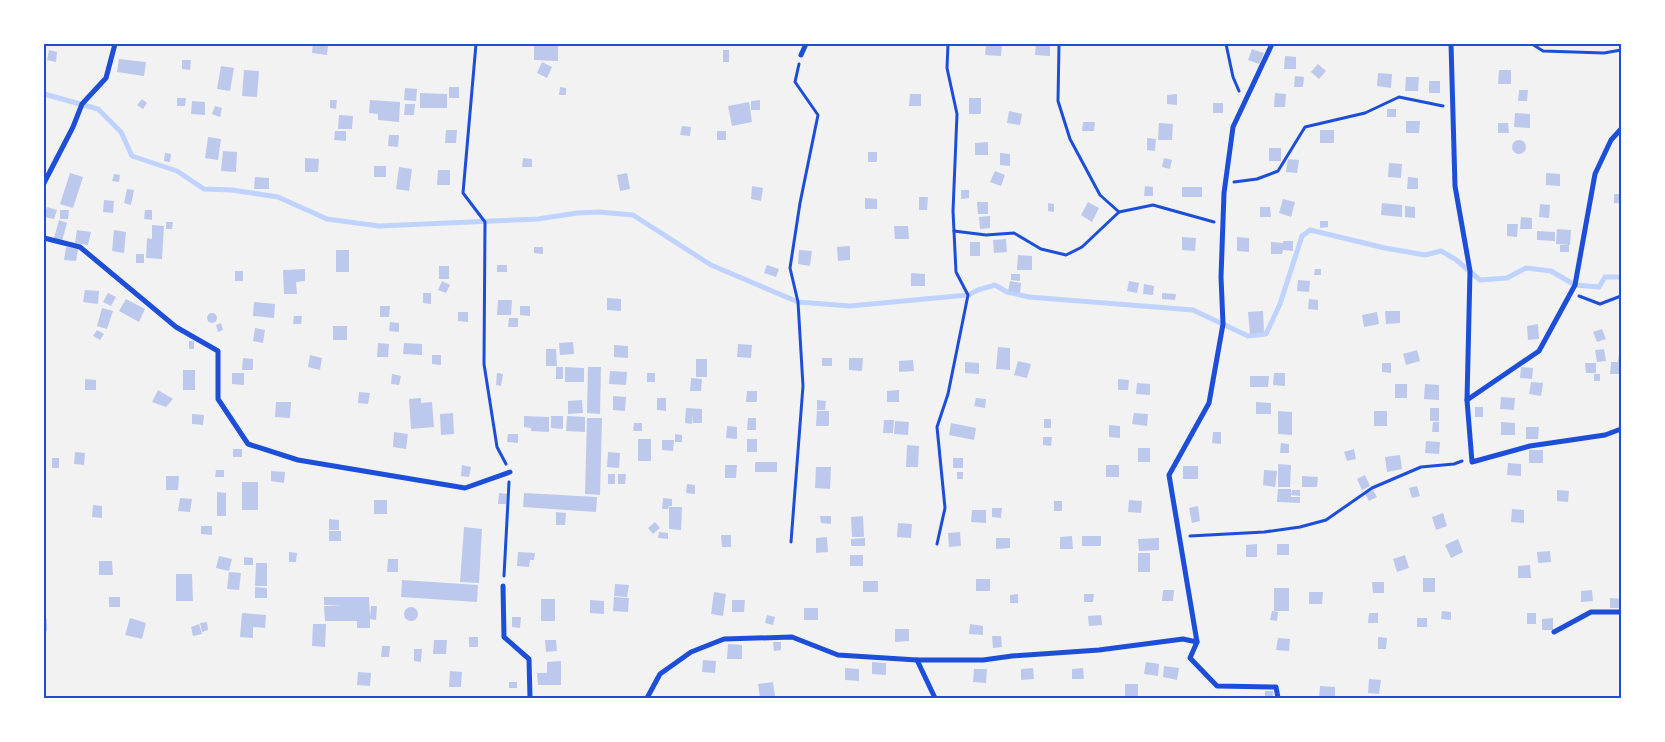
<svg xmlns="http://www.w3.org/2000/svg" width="1665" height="742" font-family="Raleway,sans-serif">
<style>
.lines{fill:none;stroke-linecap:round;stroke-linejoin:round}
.stream{stroke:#bfd3fe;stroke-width:5}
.building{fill:#bdc9ec}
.path{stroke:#1d4ed8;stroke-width:3}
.minor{stroke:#1d4ed8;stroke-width:5}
.neatline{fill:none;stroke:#1d4ed8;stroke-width:2}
</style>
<rect width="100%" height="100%" fill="#f2f2f2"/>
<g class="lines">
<!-- stream -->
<path class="stream" d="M44,94l54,15 23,23 11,24 45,15 27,18 28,1 46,7 49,22 52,7 159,-7 39,-6 22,-1 34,3 78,50 87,37 52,4 118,-11 10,-5 17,-5 12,7 22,5 164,13 55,26 18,-2 14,-30 22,-68 8,-6 75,18 40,7 16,-4 14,8 25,21 27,-2 19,-10 25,3 24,14 24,2 6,-10h16"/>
</g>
<!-- building -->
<g class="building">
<path d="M313,44l15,1 -1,10 -15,-2z"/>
<path d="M534,44h24v17l-24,-1z"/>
<path d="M986,44h16l-1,12 -16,-1z"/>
<path d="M1036,44h14v12l-15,-1z"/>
<path d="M1252,49l12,4 -5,11 -11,-4z"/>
<path d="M49,50l8,2 -1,10 -9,-2z"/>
<rect x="723" y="50" width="6" height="12"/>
<path d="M1285,56l11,1v12h-12z"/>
<path d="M119,59l27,3 -2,14 -27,-4z"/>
<path d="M182,60h9l-1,10 -8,-1z"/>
<path d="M542,62l10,5 -5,11 -10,-5z"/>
<path d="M1318,64l8,7 -7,8 -8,-7z"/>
<path d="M221,66l13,2 -4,23 -13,-2z"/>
<path d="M244,70l15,1 -2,26 -15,-1z"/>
<path d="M1499,70h12v14h-13z"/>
<path d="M1378,73l14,1 -1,14 -14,-2z"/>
<path d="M1295,76l9,1 -1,10h-9z"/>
<path d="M1406,77h13l-1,14h-13z"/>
<rect x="1429" y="81" width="11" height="12"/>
<rect x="449" y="87" width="10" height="11"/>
<path d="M560,87l6,1v7h-7z"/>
<path d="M405,88l12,1 -1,12 -12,-1z"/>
<path d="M1519,90h9l-1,11h-9z"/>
<path d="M420,93l27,1v14h-27z"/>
<path d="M1275,93l11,1 -1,13h-11z"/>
<path d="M910,94h11v12h-12z"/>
<path d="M1177,94v11l-10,-1v-9z"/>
<path d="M177,98h9l-1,8h-8z"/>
<rect x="969" y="98" width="12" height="16"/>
<path d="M142,99l5,4 -4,6 -6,-4z"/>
<path d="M330,100h7l-1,9 -6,-1z"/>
<path d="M370,100l30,2 -1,20 -21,-2v-6l-9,-1z"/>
<path d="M760,100v10h-9v-9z"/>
<path d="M192,101l13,1v13l-14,-1z"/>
<path d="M749,102l3,20 -20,4 -4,-20z"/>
<rect x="1213" y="103" width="10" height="10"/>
<path d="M405,104h10l-1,11h-10z"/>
<path d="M215,106l7,2 -2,9 -8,-3z"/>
<rect x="1387" y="109" width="9" height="8"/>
<path d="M1009,111l13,3 -2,11 -13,-2z"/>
<path d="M1515,113l15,1v14l-16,-1z"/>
<path d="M339,115l14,1 -1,13h-14z"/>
<path d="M1406,121h14l-1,12h-13z"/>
<path d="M1083,122h12l-1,9h-12z"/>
<path d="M1159,123l14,1 -1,16h-14z"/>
<path d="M1498,123h10l1,10h-11z"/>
<path d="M682,126l9,1 -1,9 -10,-1z"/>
<path d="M446,130h11l-1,13h-11z"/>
<rect x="1320" y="130" width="14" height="13"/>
<path d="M335,131h11v10l-12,-1z"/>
<rect x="717" y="131" width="9" height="9"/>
<path d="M389,135h10l-1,12 -10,-1z"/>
<path d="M208,137l13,2 -3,21 -13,-2z"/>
<path d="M1147,138l9,1 -1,12 -8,-1z"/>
<circle cx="1519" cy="147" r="7"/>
<path d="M988,142v13h-13v-12z"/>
<rect x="1269" y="148" width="12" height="13"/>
<path d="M223,151l14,1 -1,20 -15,-1z"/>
<rect x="868" y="152" width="9" height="10"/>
<path d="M165,153l6,1 -1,8 -6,-1z"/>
<path d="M1000,153l10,1v12l-10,-1z"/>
<path d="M305,158l14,1 -1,13h-13z"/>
<path d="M523,158l9,1v8h-10z"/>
<path d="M1164,158l8,2 -2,9 -8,-2z"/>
<path d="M1288,159l11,1 -2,13 -11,-1z"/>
<path d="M1389,163l13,1 -1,14 -13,-1z"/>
<rect x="374" y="166" width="12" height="11"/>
<path d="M399,167l13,2 -3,22 -13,-2z"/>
<path d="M438,170h12v15h-13z"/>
<path d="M995,171l10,4 -4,11 -11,-4z"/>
<path d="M70,173l13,4 -10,31 -13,-4z"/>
<path d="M627,173l3,16 -10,2 -3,-16z"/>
<path d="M1546,173l14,1v12l-14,-1z"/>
<path d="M114,174l6,1 -1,7 -7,-1z"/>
<path d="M255,177l14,1v11h-15z"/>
<path d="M1408,177l10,1v11h-11z"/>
<path d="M752,186l11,2 -2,13 -10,-2z"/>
<path d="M1145,186l8,1v9h-9z"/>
<rect x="1182" y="187" width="20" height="10"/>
<path d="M127,189l7,1 -3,15 -7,-2z"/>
<path d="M961,190h8v8l-8,1z"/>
<rect x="1614" y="194" width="7" height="9"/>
<path d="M919,197h9l-1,13h-8z"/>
<path d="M865,198l12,1v10h-12z"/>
<path d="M1283,199l12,3 -4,15 -12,-4z"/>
<path d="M104,200l10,1 -1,12 -10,-1z"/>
<path d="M977,202h11v12h-10z"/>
<path d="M1088,202l11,6 -7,14 -11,-7z"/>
<path d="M1048,203l6,1v8l-6,-1z"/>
<path d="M1382,203l20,2v12l-21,-2z"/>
<path d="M1540,204l10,1 -1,13 -10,-1z"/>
<path d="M1405,206l10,1v11l-10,-1z"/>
<path d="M47,207l10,3 -3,9 -10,-2z"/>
<path d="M1260,207h10l1,10h-11z"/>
<path d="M60,210h9l-1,9h-8z"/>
<path d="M145,210h7v10l-8,-1z"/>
<path d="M990,216v12l-10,1 -1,-12z"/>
<path d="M1521,217l11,1v11h-12z"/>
<path d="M59,220l8,3 -5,18 -8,-3z"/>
<path d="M1320,221h8v6l-8,1z"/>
<path d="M166,222h7l-1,7h-6z"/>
<path d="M1507,224h11l-1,13 -10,-1z"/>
<path d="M152,225l12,1 -2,33 -16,-1 1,-20 5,1z"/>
<path d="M894,226h14l1,13h-14z"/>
<path d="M1557,229l14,1 -1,15 -14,-1z"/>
<path d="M77,230l14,2 -3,13 -13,-2z"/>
<path d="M114,230l12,2 -2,21 -12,-2z"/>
<path d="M1537,231l18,1v9l-18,-1z"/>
<path d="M1182,237l14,1 -1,13 -13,-1z"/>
<path d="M1237,237l12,1v14l-12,-1z"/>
<path d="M1006,239l1,13 -13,1 -1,-13z"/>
<path d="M1283,241h10v10l-10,-1 -1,4h-11v-12l12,1z"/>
<rect x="970" y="242" width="10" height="14"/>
<rect x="1560" y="245" width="9" height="7"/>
<path d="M850,246v14l-12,1 -1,-14z"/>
<path d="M66,247l12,2 -2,12 -12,-1z"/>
<path d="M534,247h9v7l-9,-1z"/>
<rect x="336" y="250" width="13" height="22"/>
<path d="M799,250l13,1 -2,15 -12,-2z"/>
<rect x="136" y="254" width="8" height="9"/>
<path d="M1018,255l14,1v14h-15z"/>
<rect x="497" y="265" width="10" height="7"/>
<path d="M767,265l12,4 -3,8 -12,-4z"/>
<rect x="439" y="266" width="10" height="13"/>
<path d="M305,269v12l-9,1 1,12h-13l-1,-24z"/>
<path d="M1315,269h6v6h-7z"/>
<rect x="235" y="271" width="8" height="10"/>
<path d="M911,273l14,1v12h-14z"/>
<path d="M1011,274h9v7l-9,-1z"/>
<path d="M1298,280l12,1 -1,11 -12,-1z"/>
<path d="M442,281l8,4 -4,8 -8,-3z"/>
<path d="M1010,281l11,2 -1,10 -12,-2z"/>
<path d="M1129,281l10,2 -2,10 -10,-2z"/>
<path d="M1144,284l10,2 -1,9 -10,-1z"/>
<path d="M85,290l14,1 -1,13 -15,-2z"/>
<path d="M108,293l8,4 -5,9 -8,-4z"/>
<path d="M423,293h8v11l-8,-1z"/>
<path d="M1162,293l14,1 -1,6 -13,-1z"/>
<path d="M607,298l14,1v12l-14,-1z"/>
<path d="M126,299l19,10 -6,13 -20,-11z"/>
<path d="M1309,299l9,1v10l-10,-1z"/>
<path d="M498,300h14l-1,15h-14z"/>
<path d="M254,302l21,2 -1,14 -21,-2z"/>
<path d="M380,306h10l-1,11h-9z"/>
<path d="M520,306h10v10l-10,-1z"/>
<path d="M102,308l11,3 -6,18 -10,-3z"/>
<path d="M1263,311l1,21 -14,2 -2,-22z"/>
<path d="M1385,311h15v12l-14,1z"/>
<path d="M458,312h10v10l-10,-1z"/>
<path d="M1377,312l2,12 -15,3 -2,-12z"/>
<circle cx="212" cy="318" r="5"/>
<path d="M294,316h8l-1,8h-8z"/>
<path d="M509,318h9v9h-10z"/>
<path d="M390,322l9,1v9l-10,-1z"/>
<path d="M221,323l2,7 -5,2 -2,-7z"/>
<path d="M1538,324l1,15 -11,1 -1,-14z"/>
<rect x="333" y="326" width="14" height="14"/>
<path d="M255,328l10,2 -2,13 -10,-2z"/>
<path d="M1602,329l4,10 -9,3 -4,-10z"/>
<path d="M97,330l7,4 -4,6 -7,-4z"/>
<rect x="189" y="341" width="5" height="8"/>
<path d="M573,342l1,12 -14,1 -1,-12z"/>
<path d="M378,343l11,1 -1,13h-11z"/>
<path d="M404,343l18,1v11l-19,-1z"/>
<path d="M738,344l14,1 -1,13 -14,-1z"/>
<path d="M614,345l14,1v12l-14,-1z"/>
<path d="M998,347l12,1v22l-14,-1z"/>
<path d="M546,349h10l1,17h-11z"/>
<path d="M1604,349l2,12 -9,1 -2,-12z"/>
<path d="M1417,350l3,11 -14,4 -3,-11z"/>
<path d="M1619,354h2v20h-11l1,-12h7z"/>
<path d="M310,355l12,3 -2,12 -12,-3z"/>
<path d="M432,355h9v10l-9,-1z"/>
<path d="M243,358l10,1v11h-11z"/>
<rect x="822" y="358" width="10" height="8"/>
<path d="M849,358h14l-1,13 -13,-1z"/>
<rect x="696" y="359" width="11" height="18"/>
<path d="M913,360l1,11 -15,1v-11z"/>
<path d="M1018,361l13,3 -4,14 -13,-3z"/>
<path d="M965,362l14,1v11l-14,-1z"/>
<path d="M1382,363h9v10l-9,-1z"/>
<path d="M1585,363h11v10h-10z"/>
<rect x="556" y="367" width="7" height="12"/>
<path d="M565,367l19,1v14h-19z"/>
<path d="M588,367h13l-1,47 -13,-1z"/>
<path d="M1521,367l12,1 -1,11 -12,-1z"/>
<rect x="183" y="370" width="12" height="20"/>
<path d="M610,371l17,1 -1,13 -17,-1z"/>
<path d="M232,373h12v12l-12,-1z"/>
<path d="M497,373l6,1 -2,12 -5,-1z"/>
<rect x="647" y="373" width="8" height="9"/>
<path d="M1274,373h11v13l-12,-1z"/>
<path d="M392,374l9,2 -2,9 -8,-1z"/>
<rect x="1594" y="374" width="6" height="7"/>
<path d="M1250,376h19l-1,11h-18z"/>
<path d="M691,378l11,1 -1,12h-11z"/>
<path d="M85,379l11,1v10h-11z"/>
<path d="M1118,379l11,1 -1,10h-10z"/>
<path d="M1531,382l12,1 -2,13 -12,-2z"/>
<path d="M1137,383l13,1v11l-14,-1z"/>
<rect x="1395" y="384" width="12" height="14"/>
<path d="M1425,384l14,1v15l-15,-1z"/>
<path d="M158,390l15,9 -7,8 -14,-5z"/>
<path d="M899,390v12h-12v-11z"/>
<path d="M747,391h10v11h-11z"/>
<path d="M359,392l11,1 -2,11 -10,-1z"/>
<path d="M613,396l13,1 -1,14 -12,-1z"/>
<path d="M1501,397l14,1 -1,12 -14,-1z"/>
<path d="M421,398v5l11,-1 2,25 -23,2 -2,-30z"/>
<path d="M657,398h9v13l-9,-1z"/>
<path d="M976,398l10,1 -1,9 -11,-2z"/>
<path d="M582,400l1,13 -15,1v-13z"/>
<path d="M817,400l9,1 -1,9h-8z"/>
<path d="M276,402h15l-1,16 -15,-1z"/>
<path d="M1256,402l15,1v11h-15z"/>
<rect x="1475" y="407" width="8" height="10"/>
<path d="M686,408l16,1v14h-9v-9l-1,10 -7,-1z"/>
<rect x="1430" y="408" width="9" height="13"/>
<path d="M817,411h12v15h-13z"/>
<path d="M1278,411l14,1v23l-14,-1z"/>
<rect x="1374" y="411" width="13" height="15"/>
<path d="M453,413l1,21 -13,1 -1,-21z"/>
<path d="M1134,413l14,1 -1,12 -15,-2z"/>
<path d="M192,414l12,1 -1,10 -11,-1z"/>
<path d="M524,416l25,1v15l-18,-1v-3l-7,-1z"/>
<path d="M551,416h12v13l-12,-1z"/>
<path d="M567,416l18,1v15l-19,-1z"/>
<path d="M587,418h15l-2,77 -15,-1z"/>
<path d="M748,418h8v12h-9z"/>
<rect x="1044" y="419" width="7" height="9"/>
<path d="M884,420h10l-1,13h-10z"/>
<path d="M895,421l14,1 -1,13 -14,-1z"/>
<path d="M1433,422h6v10h-7z"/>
<path d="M1501,422l14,1v12h-14z"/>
<path d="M634,423h8v8h-9z"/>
<path d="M951,423l25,5 -2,12 -25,-5z"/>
<path d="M1109,425l11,1v12l-11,-1z"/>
<path d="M727,426l10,1v12l-11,-1z"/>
<path d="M1526,427h13l-1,12h-12z"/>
<path d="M394,432l14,2 -2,15 -13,-2z"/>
<path d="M1213,432h8v12l-9,-1z"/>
<path d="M508,434h10v9l-11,-1z"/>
<path d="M675,434l7,1v7h-7z"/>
<path d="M1043,437h9l-1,9 -8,-1z"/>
<rect x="638" y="439" width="13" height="22"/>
<rect x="747" y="439" width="10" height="13"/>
<path d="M662,440h12l-1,11 -11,-1z"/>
<path d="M1426,441l14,1 -1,12 -14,-1z"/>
<path d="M1281,443l8,1v9h-9z"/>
<path d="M907,445l12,1 -1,21h-12z"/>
<rect x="1138" y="448" width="12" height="14"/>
<rect x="233" y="449" width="9" height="8"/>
<path d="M1354,449l2,10 -9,2 -3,-9z"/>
<rect x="1529" y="450" width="14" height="13"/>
<path d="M75,452l10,1 -1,12 -10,-1z"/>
<path d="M608,452l12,1 -1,15 -12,-1z"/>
<path d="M1400,455l2,14 -15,3 -2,-15z"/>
<rect x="52" y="458" width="7" height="10"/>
<rect x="953" y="458" width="10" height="10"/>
<rect x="755" y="462" width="22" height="10"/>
<path d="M1508,463l13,1v12l-14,-1z"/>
<path d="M1278,464l13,1 -1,22h-12z"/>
<path d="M462,465l9,2 -2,10 -8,-1z"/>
<path d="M725,465h12l-1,13h-11z"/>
<rect x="1106" y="465" width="13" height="12"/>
<rect x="1183" y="466" width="15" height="13"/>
<path d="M816,467h15l-1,22 -15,-1z"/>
<path d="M216,470h8v7h-9z"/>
<path d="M1264,470l13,1 -2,16 -12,-2z"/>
<path d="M271,471l14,1 -1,11 -13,-2z"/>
<rect x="957" y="472" width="6" height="7"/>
<rect x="608" y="474" width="7" height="10"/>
<path d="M618,474h8l-1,10h-7z"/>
<path d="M1365,475l5,11 -8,4 -5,-11z"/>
<path d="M166,476h13l-1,14h-12z"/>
<path d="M1302,476l16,1 -1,10h-15z"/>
<rect x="242" y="482" width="16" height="28"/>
<path d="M687,484l8,1v9l-9,-1z"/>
<path d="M1417,486l3,10 -8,2 -3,-10z"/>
<path d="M1278,489h13v8h9v6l-23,-1z"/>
<path d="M1292,490h8v6l-9,-1z"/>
<path d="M1373,490l4,7 -8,4 -4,-7z"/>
<path d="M1557,490l12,1 -1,11 -11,-1z"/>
<path d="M217,492l9,1v23h-9z"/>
<path d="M499,493l8,1 -1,10h-8z"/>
<path d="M524,493l73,4 -1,15 -73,-5z"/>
<path d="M180,498l12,1 -2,13 -12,-1z"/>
<path d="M663,498l9,1v7h-3l-1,3h-6z"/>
<rect x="374" y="500" width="13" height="14"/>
<path d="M1129,500l13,1 -1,12 -13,-1z"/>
<rect x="1054" y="501" width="8" height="10"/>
<path d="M93,505l9,1v12l-10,-1z"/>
<path d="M1198,506l2,15 -8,2 -3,-15z"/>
<path d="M669,507h13l-1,23 -12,-1z"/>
<path d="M992,508h10l-1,10 -9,-1z"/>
<path d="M1512,509l12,1v13l-13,-1z"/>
<path d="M972,510h14v13l-15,-1z"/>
<path d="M556,512l10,1 -1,12h-9z"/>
<path d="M1443,513l4,13 -11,4 -4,-13z"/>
<path d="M820,516h11v8l-10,-1z"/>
<path d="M863,516l1,21h-12l-1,-20z"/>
<path d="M329,519l10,1v10h-10z"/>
<path d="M655,522l5,6 -7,6 -5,-6z"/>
<path d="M898,523l14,1 -1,14 -14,-1z"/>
<path d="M201,526h11v9l-11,-1z"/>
<path d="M464,527l18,2 -3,54 -19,-1z"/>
<rect x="329" y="531" width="12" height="10"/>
<path d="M659,532l9,1v6l-10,-1z"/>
<path d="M960,532l1,14 -12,1 -1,-14z"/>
<path d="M721,535h10v12h-9z"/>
<path d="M1072,536l1,13h-13v-12z"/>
<rect x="1082" y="536" width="19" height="10"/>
<path d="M827,537l1,15 -12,1v-15z"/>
<path d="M865,538v8h-14v-7z"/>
<path d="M996,538h14v10l-14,1z"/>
<path d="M1159,538v12l-20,1 -1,-12z"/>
<path d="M1458,539l5,13 -12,6 -6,-13z"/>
<path d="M1257,544v13h-11v-12z"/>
<rect x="1277" y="544" width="12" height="11"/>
<path d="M1550,551l1,11 -13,1 -1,-11z"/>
<path d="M289,552l8,1 -1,9h-7z"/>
<path d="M518,552l17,1 -1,7h-4l-1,7 -12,-1z"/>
<rect x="1138" y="553" width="12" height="19"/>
<rect x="850" y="555" width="13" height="11"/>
<path d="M1405,555l4,13 -12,4 -4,-13z"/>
<path d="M219,556l13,3 -3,12 -13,-3z"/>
<path d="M244,557l9,1v7h-9z"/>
<path d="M388,559h10v13h-11z"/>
<path d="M99,561h13l1,14h-14z"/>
<path d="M256,563h11v23h-12z"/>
<path d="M1530,565l1,13h-13v-12z"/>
<path d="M229,572l12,1 -2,17 -12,-1z"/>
<path d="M176,574h16l1,27h-17z"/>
<rect x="1423" y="578" width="12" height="14"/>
<rect x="976" y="579" width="14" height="12"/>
<path d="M402,580l76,5 -1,17 -76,-5z"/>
<rect x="863" y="581" width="15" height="11"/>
<path d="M1372,582h12v11h-11z"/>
<path d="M615,584l14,1 -2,12 -13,-1z"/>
<path d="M255,587l12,1v10h-12z"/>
<rect x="1274" y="588" width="15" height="23"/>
<path d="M1163,590h11l-1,11h-11z"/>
<path d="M1592,590l1,11 -12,1v-11z"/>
<path d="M714,592l12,2 -3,22 -12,-2z"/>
<path d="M1309,592h14l-1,12h-13z"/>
<path d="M1018,594v9h-8v-8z"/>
<path d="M1084,594h10l-1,8h-9z"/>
<rect x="109" y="597" width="11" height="10"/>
<path d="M324,597h45l1,20 1,-11h6l-1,14 -6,-1v9h-13v-7h-32l-1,-15h19l-19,-1z"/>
<path d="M614,597l15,1 -1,14 -15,-1z"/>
<path d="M1610,598l11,1v9h-11z"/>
<rect x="541" y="599" width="14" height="22"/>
<path d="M590,600l14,1v13l-14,-1z"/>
<path d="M732,600h13l-1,12h-12z"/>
<circle cx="411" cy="614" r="7"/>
<rect x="804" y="608" width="14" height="12"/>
<path d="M1272,611l6,1 -1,9 -7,-1z"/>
<path d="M1442,611l9,1v8l-10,-1z"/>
<path d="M242,613l24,2 -1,13 -12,-1v11l-13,-1z"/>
<path d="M1369,613h9v10h-10z"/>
<rect x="1527" y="613" width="9" height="11"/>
<path d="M767,615l8,2 -2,8 -8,-2z"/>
<path d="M1101,615l1,10 -13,1 -1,-10z"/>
<path d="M512,617h9l-1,11 -8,-1z"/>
<path d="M130,618l16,5 -4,16 -17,-4z"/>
<rect x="1417" y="618" width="10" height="9"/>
<path d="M1553,618v12h-11v-11z"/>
<rect x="44" y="619" width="3" height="12"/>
<path d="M207,622l1,8 -6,2 -2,-9z"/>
<path d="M199,624l3,10 -9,2 -2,-9z"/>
<path d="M313,624h13l-1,23 -13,-1z"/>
<path d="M970,624l13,2v9l-14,-1z"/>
<path d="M895,629h14v12l-14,1z"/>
<path d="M992,636h9l1,11 -9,1z"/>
<rect x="469" y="637" width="9" height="10"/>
<path d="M1378,637l9,1 -1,11h-8z"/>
<path d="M1278,638l12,1 -1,12 -13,-1z"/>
<path d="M434,640h13l-1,14h-13z"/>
<path d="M545,640h11l1,11 -11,1z"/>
<path d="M773,642h8v8l-7,1z"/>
<path d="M728,644l14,1v14h-15z"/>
<path d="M382,646h8l-1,11h-8z"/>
<path d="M414,649h8l-1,13 -7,-1z"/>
<path d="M703,660l13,1 -1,12 -13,-1z"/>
<path d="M561,661v24h-23l-1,-12h10v-11z"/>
<path d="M872,662l14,1v12l-14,-1z"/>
<path d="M1146,662l13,2 -1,12 -14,-2z"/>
<path d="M1164,666l15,2 -2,12 -14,-3z"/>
<path d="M845,668l14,1v12l-14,-1z"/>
<path d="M1033,668l1,11 -13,1v-11z"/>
<path d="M1083,668l1,11h-12v-10z"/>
<path d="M974,669h13l-1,14 -13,-1z"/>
<path d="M450,671l12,1 -1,15h-12z"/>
<path d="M358,672l13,1 -1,13 -13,-1z"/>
<path d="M1369,679l12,1 -2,14 -11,-1z"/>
<rect x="509" y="682" width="8" height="6"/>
<path d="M773,682l2,14 -15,2 -2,-14z"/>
<rect x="1125" y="684" width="13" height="12"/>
<path d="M1320,686l15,1v11h-16z"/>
<rect x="1265" y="691" width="8" height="7"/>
</g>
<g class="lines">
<!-- path -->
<g class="path">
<path d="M476,44l-13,149 22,29 -1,142 13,83 9,17"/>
<path d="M1059,44l-1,57 12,38 30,56 19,17"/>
<path d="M1226,44l7,33 6,14"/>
<path d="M1532,44l11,7 61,2 17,-3"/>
<path d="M1234,182l23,-3 21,-8 27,-44 60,-14 34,-16 44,9"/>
<path d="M954,231l32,4 28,-2 27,16 25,6 16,-8 37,-35 34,-7 61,17"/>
<path d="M1579,296l21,8 21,-8"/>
<path d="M1190,536l74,-4 36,-5 26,-7 46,-32 49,-21 33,-3 8,-3"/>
<path d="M791,542l12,-156 -5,-84 -8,-34 10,-65 18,-88 -23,-33 4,-18"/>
<path d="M937,544l8,-36 -8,-81 11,-33 20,-99 -12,-23 -3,-61 4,-97 -10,-46 1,-24"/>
<path d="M504,576l5,-94"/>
</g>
<!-- minor -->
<g class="minor">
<path d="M1451,44l4,142 15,85 -3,129 5,62 58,-16 75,-11 16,-6"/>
<path d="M801,55l5,-11"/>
<path d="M44,183l29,-56 9,-23 24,-26 9,-34"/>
<path d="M44,238l36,9 96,80 42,24v48l30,45 50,16 167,28 45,-16"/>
<path d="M1467,400l72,-49 36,-66 20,-111 16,-34 10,-11"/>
<path d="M503,586l1,51 25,22 1,39"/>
<path d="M1554,632l37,-20h30"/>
<path d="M1197,642l-28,-167 40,-72 14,-79 -2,-47 3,-84 9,-66 39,-83"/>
<path d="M917,660l18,38"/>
<path d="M647,698l13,-24 31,-22 33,-13 68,-2 46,18 79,5h66l29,-4 87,-6 84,-11 14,3 -7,16 27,28 59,1 2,11"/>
</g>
</g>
<!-- border -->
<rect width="1665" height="742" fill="none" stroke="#ffffff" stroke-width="90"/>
<rect x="45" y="45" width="1575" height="652" class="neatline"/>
</svg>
